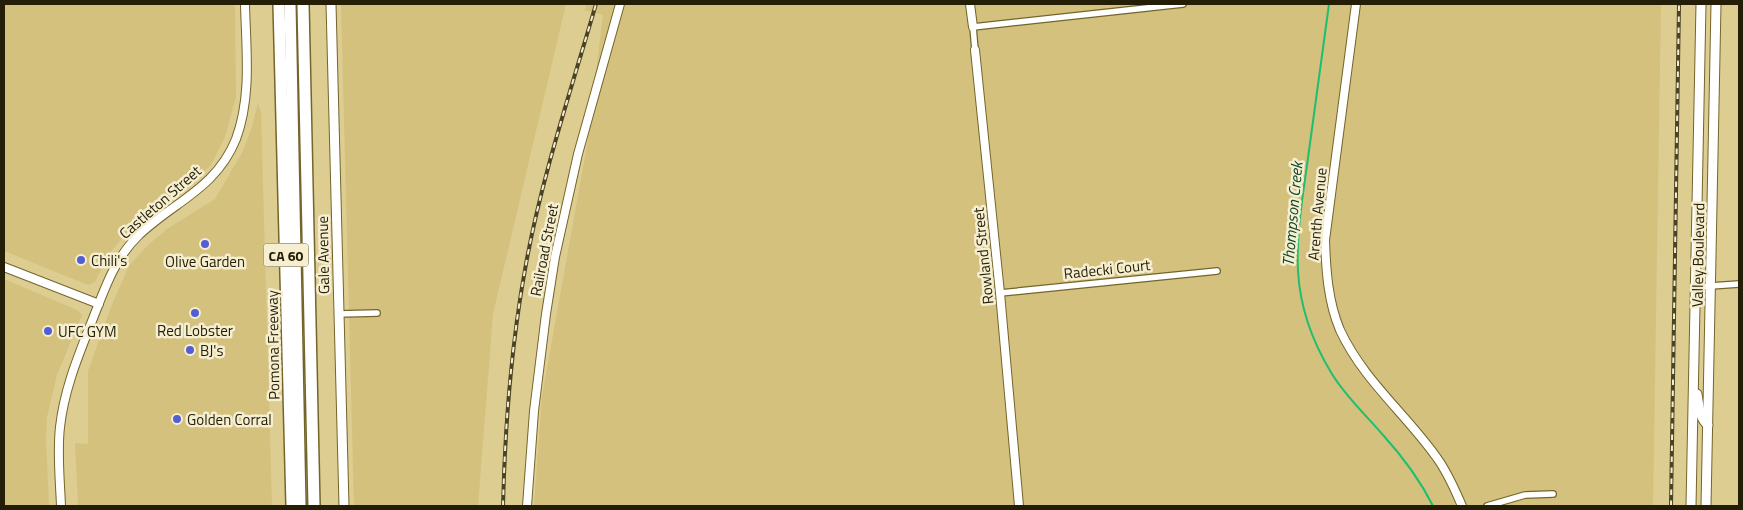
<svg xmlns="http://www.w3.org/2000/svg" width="1743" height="510" font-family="'Titillium Web',sans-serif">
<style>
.built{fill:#d3c17d}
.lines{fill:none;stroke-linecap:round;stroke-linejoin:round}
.stream{stroke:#1dbf70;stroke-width:2}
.minor-casing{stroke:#74652b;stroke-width:8}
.tertiary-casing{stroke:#74652b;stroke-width:10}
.secondary-casing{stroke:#74652b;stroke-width:11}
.primary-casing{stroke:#74652b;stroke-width:11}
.motorway-casing{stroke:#74652b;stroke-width:14}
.minor{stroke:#fff;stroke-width:5.5}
.tertiary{stroke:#fff;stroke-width:8}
.secondary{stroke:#fff;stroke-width:9}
.primary{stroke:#fff;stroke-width:9}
.motorway{stroke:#fff;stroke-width:11}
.rail-casing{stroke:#4b4323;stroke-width:4}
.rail{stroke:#f6eed0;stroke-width:2;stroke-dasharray:5.5;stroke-linecap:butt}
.poi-dot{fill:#535dd4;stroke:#f6eed0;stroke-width:2}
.labels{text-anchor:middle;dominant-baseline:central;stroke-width:5;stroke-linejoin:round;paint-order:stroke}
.shield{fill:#f6eed0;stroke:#635c43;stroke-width:1}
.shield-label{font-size:14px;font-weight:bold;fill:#241e06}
.street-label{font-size:15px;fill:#241e06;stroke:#f6eed0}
.poi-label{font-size:15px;fill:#241e06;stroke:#f6eed0;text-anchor:start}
.water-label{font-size:16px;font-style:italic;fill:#0c4728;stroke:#f6eed0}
</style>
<rect width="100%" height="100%" fill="#ddcd91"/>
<!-- built -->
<g class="built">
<path d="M4,4h231l1,93 -11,40 -14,28 -39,32 -19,12 -22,18 -22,27 -14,28 -7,3 -84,-34z"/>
<path d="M341,4h225l-73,310 -15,192h-124z"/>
<path d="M586,4h1075l-8,502h-1119l8,-110 46,-256 15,-125 -18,-5z"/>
<path d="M258,103l3,9 11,394h-194l-3,-63 13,1v-73l24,-67 17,-38 19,-21 19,-16 48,-30 28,-48 8,-21z"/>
<path d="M4,279l73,31 5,5 -25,60 -10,42 -1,23 3,66h-45z"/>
</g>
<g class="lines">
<!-- stream -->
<path class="stream" d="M1329,4c-7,51 -14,102 -21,154 -5,37 -12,75 -10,113 2,37 15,72 34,103 14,23 34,41 51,61 20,22 37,45 50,71"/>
<!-- minor casing -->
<g class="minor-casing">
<g id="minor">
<path d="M975,50l-2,-23 210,-23"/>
<path d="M1696,287l43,-3"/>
<path d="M1000,293l217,-22"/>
<path d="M338,314l39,-1"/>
<path d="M1487,506l38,-11 28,-1"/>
</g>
</g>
<!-- tertiary casing -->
<g class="tertiary-casing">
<g id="tertiary">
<path d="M970,4l3,23"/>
<path d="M1356,4l-31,236c1,30 3,62 15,90 23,50 67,85 97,128 11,15 18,32 25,48"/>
<path d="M975,50l25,243 19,213"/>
<path d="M4,267l95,37"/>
<path d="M61,506c-1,-26 -4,-53 -1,-79 4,-36 17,-68 30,-101 13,-32 23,-66 48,-90 35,-34 78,-47 98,-97 16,-43 10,-90 9,-135"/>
<path d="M527,506l7,-95 12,-97 9,-57 23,-103 42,-150"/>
</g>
</g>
<!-- secondary casing -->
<g class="secondary-casing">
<path id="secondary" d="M331,4l13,502"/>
</g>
<!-- primary casing -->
<g class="primary-casing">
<g id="primary">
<path d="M1697,394c2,11 2,24 11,31"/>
<path d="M1691,506l10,-502"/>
<path d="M1706,506l10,-502"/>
</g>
</g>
<!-- motorway casing -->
<g class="motorway-casing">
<g id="motorway">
<path d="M279,4l13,502"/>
<path d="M290,4l10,502"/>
<path d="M303,4l11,502"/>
</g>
</g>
<!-- minor -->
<use href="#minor" class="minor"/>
<!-- tertiary -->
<use href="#tertiary" class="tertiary"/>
<!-- secondary -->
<use href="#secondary" class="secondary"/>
<!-- primary -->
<use href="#primary" class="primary"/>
<!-- motorway -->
<use href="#motorway" class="motorway"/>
<!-- rail casing -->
<g class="rail-casing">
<g id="rail">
<path d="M503,506c2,-81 8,-161 23,-242 16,-88 45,-174 70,-260"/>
<path d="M1671,506l8,-502"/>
</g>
</g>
<!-- rail -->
<use href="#rail" class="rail"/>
</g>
<!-- markers -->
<g class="poi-dot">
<circle cx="205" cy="244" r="5"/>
<circle cx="81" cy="260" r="5"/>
<circle cx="195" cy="313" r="5"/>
<circle cx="48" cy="331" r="5"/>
<circle cx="190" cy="350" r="5"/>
<circle cx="177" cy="419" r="5"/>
</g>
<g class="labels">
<!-- shield labels -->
<rect class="shield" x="263.5" y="243.5" width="45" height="23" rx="4"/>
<g class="shield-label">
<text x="286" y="255">CA 60</text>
</g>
<!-- street labels -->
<g class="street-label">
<text transform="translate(160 202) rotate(-41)">Castleton Street</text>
<text transform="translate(1317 214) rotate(-85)">Arenth Avenue</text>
<text transform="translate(544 250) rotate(-79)">Railroad Street</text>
<text transform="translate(323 255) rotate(-91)">Gale Avenue</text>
<text transform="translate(1698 255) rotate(-89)">Valley Boulevard</text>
<text transform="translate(983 256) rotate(-96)">Rowland Street</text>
<text transform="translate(1107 269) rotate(-6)">Radecki Court</text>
<text transform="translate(273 345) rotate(-91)">Pomona Freeway</text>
</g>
<!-- poi labels -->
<g class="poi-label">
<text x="91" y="260">Chili's</text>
<text x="205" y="261" text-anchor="middle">Olive Garden</text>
<text x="195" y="330" text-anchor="middle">Red Lobster</text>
<text x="58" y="331">UFC GYM</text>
<text x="200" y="350">BJ's</text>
<text x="187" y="419">Golden Corral</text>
</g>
<!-- water labels -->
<g class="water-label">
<text transform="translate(1292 214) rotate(-85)">Thompson Creek</text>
</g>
</g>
<!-- border -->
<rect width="1743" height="510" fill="none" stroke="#241e06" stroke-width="10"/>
</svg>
